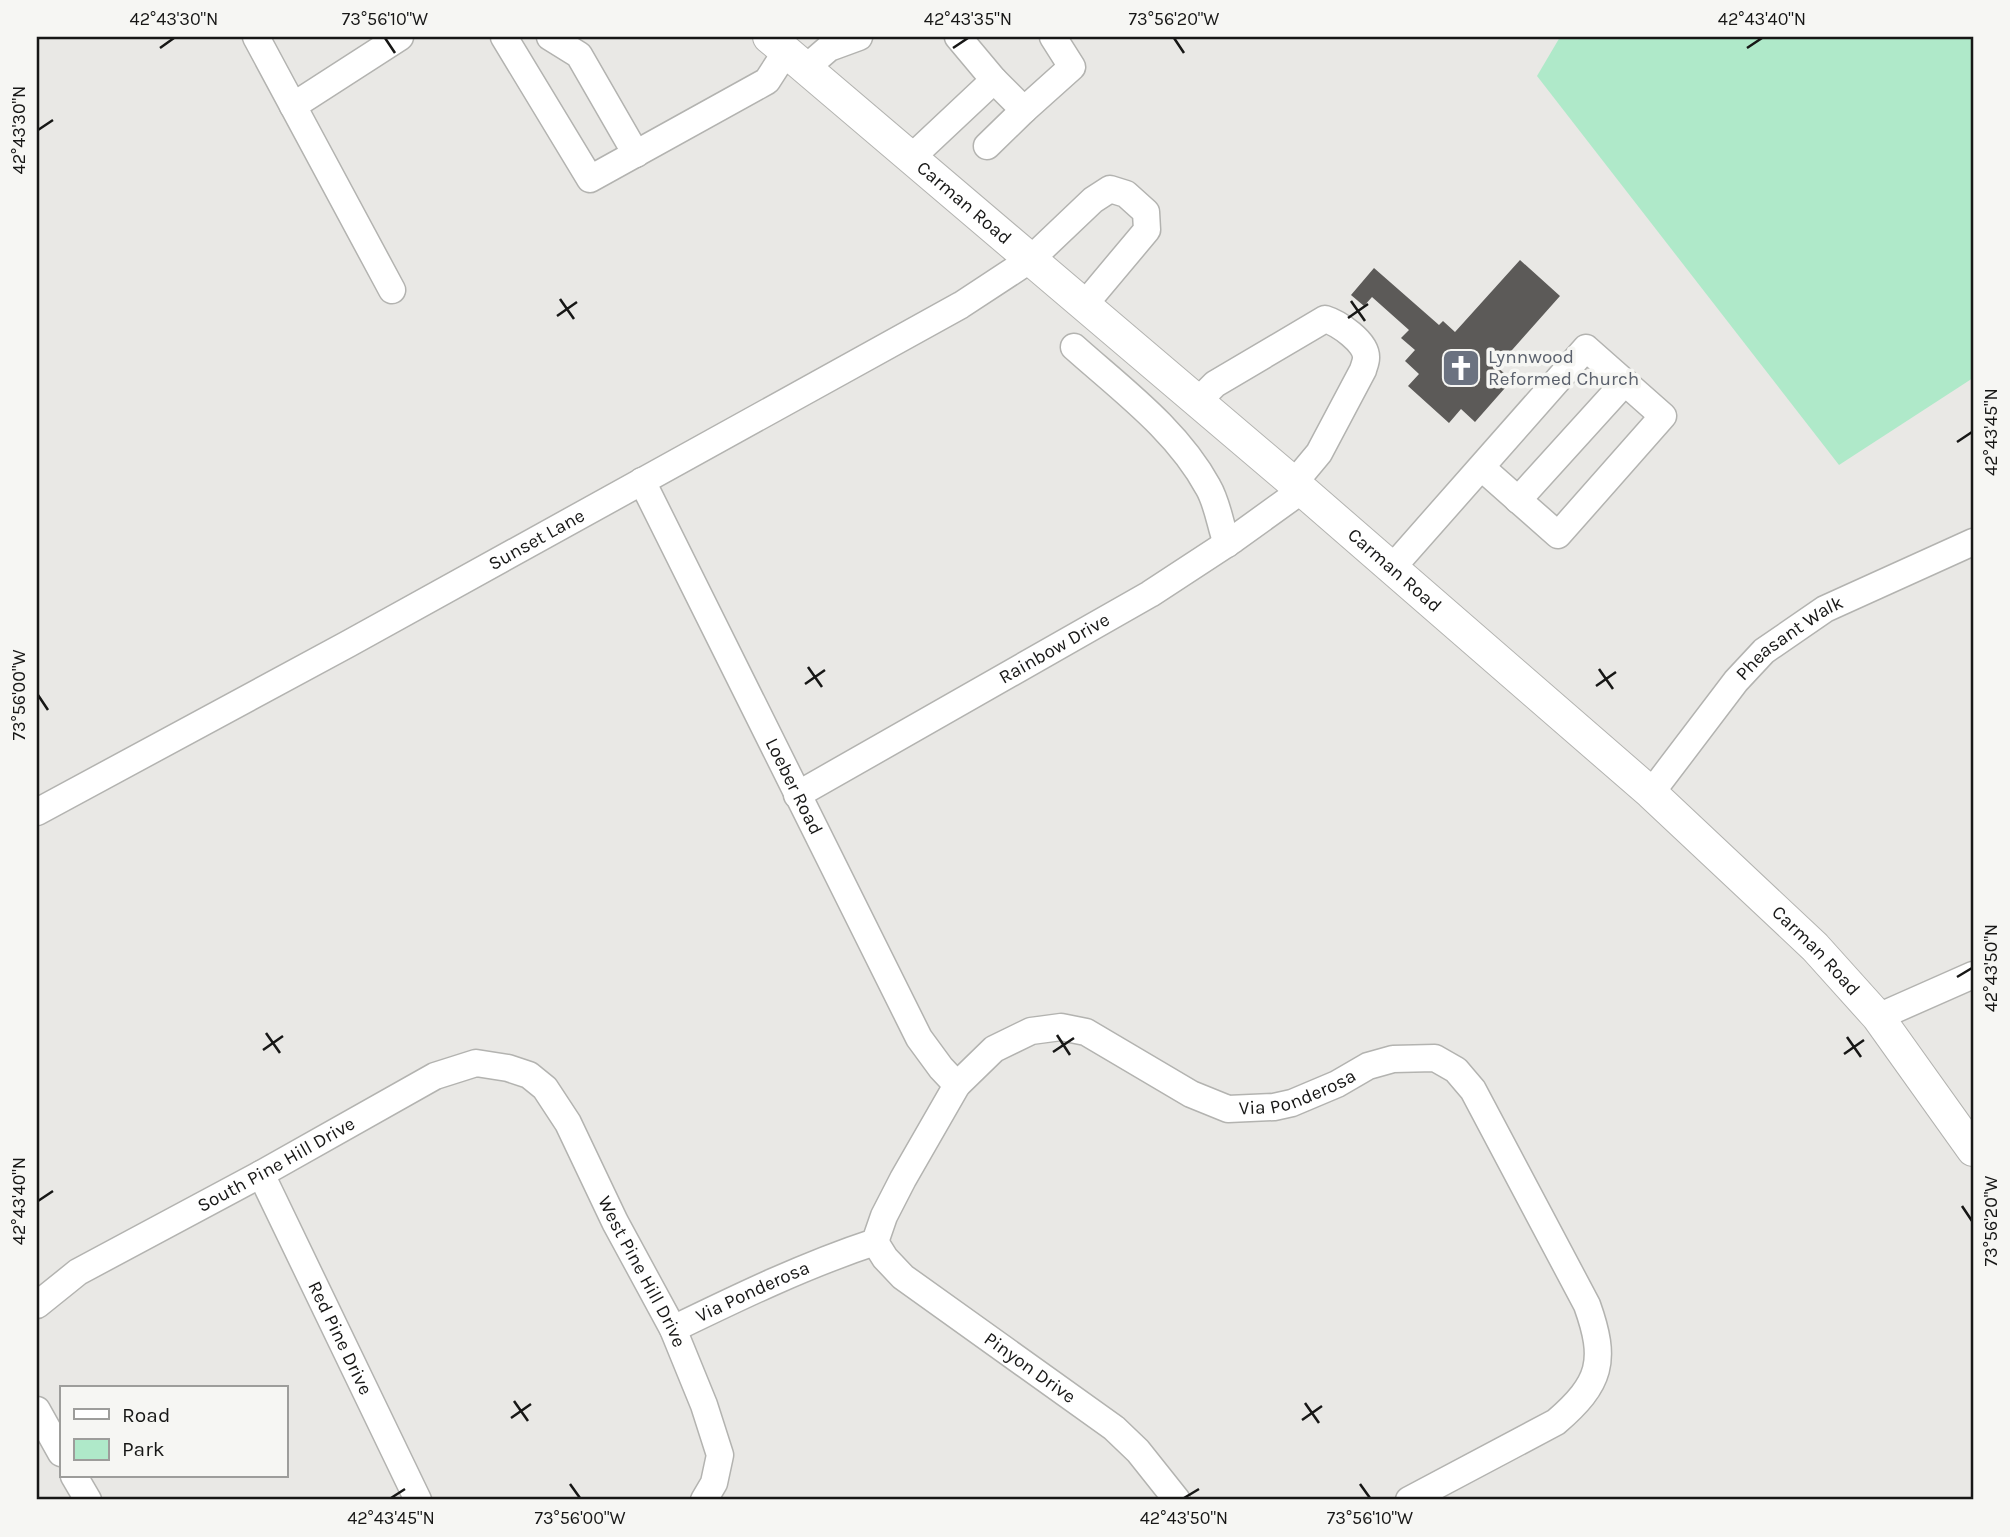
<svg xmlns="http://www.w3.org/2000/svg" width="2010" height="1537" font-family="Karla,sans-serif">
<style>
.green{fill:#afe9c9}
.building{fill:#5c5a58}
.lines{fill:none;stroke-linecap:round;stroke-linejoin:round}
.minor-casing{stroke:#b3b3b0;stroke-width:29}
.major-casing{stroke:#b3b3b0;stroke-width:34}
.minor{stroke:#fff;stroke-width:26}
.major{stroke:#fff;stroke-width:32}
.ticks{fill:none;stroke:#171716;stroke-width:2.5}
.labels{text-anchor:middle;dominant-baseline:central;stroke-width:7;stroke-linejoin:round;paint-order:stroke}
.street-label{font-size:19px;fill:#171716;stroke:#f6f6f3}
.worship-label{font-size:19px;fill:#5b616d;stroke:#f6f6f3;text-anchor:start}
.neatline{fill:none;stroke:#171716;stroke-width:2.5}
.ticks-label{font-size:18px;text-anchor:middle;fill:#171716}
</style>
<rect width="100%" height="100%" fill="#e9e8e5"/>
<!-- green -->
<path class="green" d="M1560,37h413v341l-134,87 -302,-389z"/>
<!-- building -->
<path class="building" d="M1520,260l40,36 -63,71 15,13 -37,42 -14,-13 -12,14 -41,-37 11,-12 -14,-13 10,-11 -14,-12 8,-8 -37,-33 -8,9 -13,-11 23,-27 65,57 4,-4 12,11z"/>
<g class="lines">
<!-- minor casing -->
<g class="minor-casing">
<g id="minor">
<path d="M256,37l136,253"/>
<path d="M504,37l86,142 177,-98 20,-31"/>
<path d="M550,37l29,18 57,99"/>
<path d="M807,67l22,-19 30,-11"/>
<path d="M994,80l30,30 48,-43 -19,-30"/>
<path d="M293,106l107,-69"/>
<path d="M987,146l37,-36"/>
<path d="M912,157l82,-77 -36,-43"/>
<path d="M1074,347c47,42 103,83 134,140 10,17 12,38 19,57"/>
<path d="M1198,401l17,-17 110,-65c13,4 42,23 41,39 0,4 -2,8 -3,12l-44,83 -25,30"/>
<path id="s1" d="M642,481l277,557 22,30 16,17"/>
<path d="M1518,500l107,-118"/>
<path d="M1392,568l194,-220 77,68 -105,119 -77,-68"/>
<path id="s2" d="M1651,793l85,-112 28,-30 61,-42 148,-67"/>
<path id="s3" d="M797,795l353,-201 84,-55 68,-49"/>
<path id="s4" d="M37,812l311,-168 613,-339 70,-46 62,-59 17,-11 16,5 20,18 1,18 -62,74"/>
<path d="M1878,1017l95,-42"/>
<path id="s5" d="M261,1174l157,326"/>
<path id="s6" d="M875,1242l10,16 18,19 211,151 24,23 39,49"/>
<path id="s7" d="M37,1305l41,-33 183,-98 174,-98 41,-13 32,5 21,7 16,13 23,35 47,99 58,107 31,76 16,50 -6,28 -10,17"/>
<path id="s8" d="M673,1329c66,-32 132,-64 202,-87l9,-26 19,-37 54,-94 37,-36 37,-18 30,-4 25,5 105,62 37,15 46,-2 18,-4 45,-19 31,-18 25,-7 42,-1 21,12 17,20 114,215c20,56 14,78 -31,117l-147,78"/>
<path d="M37,1410l24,43"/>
<path d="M74,1476l14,24"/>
</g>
</g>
<!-- major casing -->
<g class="major-casing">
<g id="major">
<path id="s9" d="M769,37l533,453 349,303 164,154 63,70 95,133"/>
</g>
</g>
<!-- minor -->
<use href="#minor" class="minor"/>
<!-- major -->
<use href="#major" class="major"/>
</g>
<!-- ticks -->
<path class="ticks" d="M385,38l10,15M1174,38l10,15M160,48l14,-10M953,48l15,-10M1747,48l15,-10M38,130l15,-10M560,299l14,20M1351,301l14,20M557,316l20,-14M1348,318l20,-14M1957,442l15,-10M808,667l14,20M1599,669l14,20M805,684l20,-14M1596,686l20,-14M38,695l10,15M1957,977l15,-9M266,1033l14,20M1057,1035l13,20M1847,1037l14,20M263,1050l20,-14M1053,1052l21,-14M1844,1054l20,-14M38,1201l15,-10M1962,1206l10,15M514,1401l14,20M1305,1403l14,20M511,1418l20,-14M1302,1420l20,-14M570,1484l10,14M1360,1484l10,14M391,1498l14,-9M1184,1498l15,-9"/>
<!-- icons -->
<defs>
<g id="church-square" transform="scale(2.0125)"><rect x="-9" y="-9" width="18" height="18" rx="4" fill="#6b7280" stroke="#f6f6f3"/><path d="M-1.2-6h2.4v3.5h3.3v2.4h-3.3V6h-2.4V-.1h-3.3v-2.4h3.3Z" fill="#fff"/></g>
</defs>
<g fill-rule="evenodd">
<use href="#church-square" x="1461" y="368"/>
</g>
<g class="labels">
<!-- street labels -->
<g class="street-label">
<text stroke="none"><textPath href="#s9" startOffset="256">Carman Road</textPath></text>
<text stroke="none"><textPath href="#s4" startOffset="569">Sunset Lane</textPath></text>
<text stroke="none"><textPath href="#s9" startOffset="822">Carman Road</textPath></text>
<text stroke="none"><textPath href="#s2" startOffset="210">Pheasant Walk</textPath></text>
<text stroke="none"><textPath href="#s3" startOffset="296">Rainbow Drive</textPath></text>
<text stroke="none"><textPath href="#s1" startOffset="341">Loeber Road</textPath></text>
<text stroke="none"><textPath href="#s9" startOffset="1390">Carman Road</textPath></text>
<text stroke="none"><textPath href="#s8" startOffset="780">Via Ponderosa</textPath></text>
<text stroke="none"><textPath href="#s7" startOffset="278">South Pine Hill Drive</textPath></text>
<text stroke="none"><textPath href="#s7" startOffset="786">West Pine Hill Drive</textPath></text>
<text stroke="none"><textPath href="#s8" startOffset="88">Via Ponderosa</textPath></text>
<text stroke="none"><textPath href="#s5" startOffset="182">Red Pine Drive</textPath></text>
<text stroke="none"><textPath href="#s6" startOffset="201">Pinyon Drive</textPath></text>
</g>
<!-- worship labels -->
<g class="worship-label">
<text x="1488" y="357">Lynnwood<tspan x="1488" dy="22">Reformed Church</tspan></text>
</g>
</g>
<!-- border -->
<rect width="2010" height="1537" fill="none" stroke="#f6f6f3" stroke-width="77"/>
<!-- legend -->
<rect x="60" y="1386" width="228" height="91" fill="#f6f6f3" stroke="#9d9d9b" stroke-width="2"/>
<rect x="74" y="1409" width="35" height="10" fill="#ffffff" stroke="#9d9d9b" stroke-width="2"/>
<text x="122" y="1422" font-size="21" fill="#171716">Road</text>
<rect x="74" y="1439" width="35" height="21" fill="#afe9c9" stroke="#9d9d9b" stroke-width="2"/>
<text x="122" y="1456" font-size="21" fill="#171716">Park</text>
<rect x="38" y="38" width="1934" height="1460" class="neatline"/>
<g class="ticks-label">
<text x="174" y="25">42°43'30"N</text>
<text x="385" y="25">73°56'10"W</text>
<text x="968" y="25">42°43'35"N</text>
<text x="1174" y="25">73°56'20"W</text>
<text x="1762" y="25">42°43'40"N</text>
<text transform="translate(19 130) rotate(-90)" y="6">42°43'30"N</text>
<text transform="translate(1991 432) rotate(-90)" y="6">42°43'45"N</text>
<text transform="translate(19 695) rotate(-90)" y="6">73°56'00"W</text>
<text transform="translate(1991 968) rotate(-90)" y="6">42°43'50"N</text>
<text transform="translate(19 1201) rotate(-90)" y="6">42°43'40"N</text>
<text transform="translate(1991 1221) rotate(-90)" y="6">73°56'20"W</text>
<text x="391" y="1524">42°43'45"N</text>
<text x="580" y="1524">73°56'00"W</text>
<text x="1184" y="1524">42°43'50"N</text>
<text x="1370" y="1524">73°56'10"W</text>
</g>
</svg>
